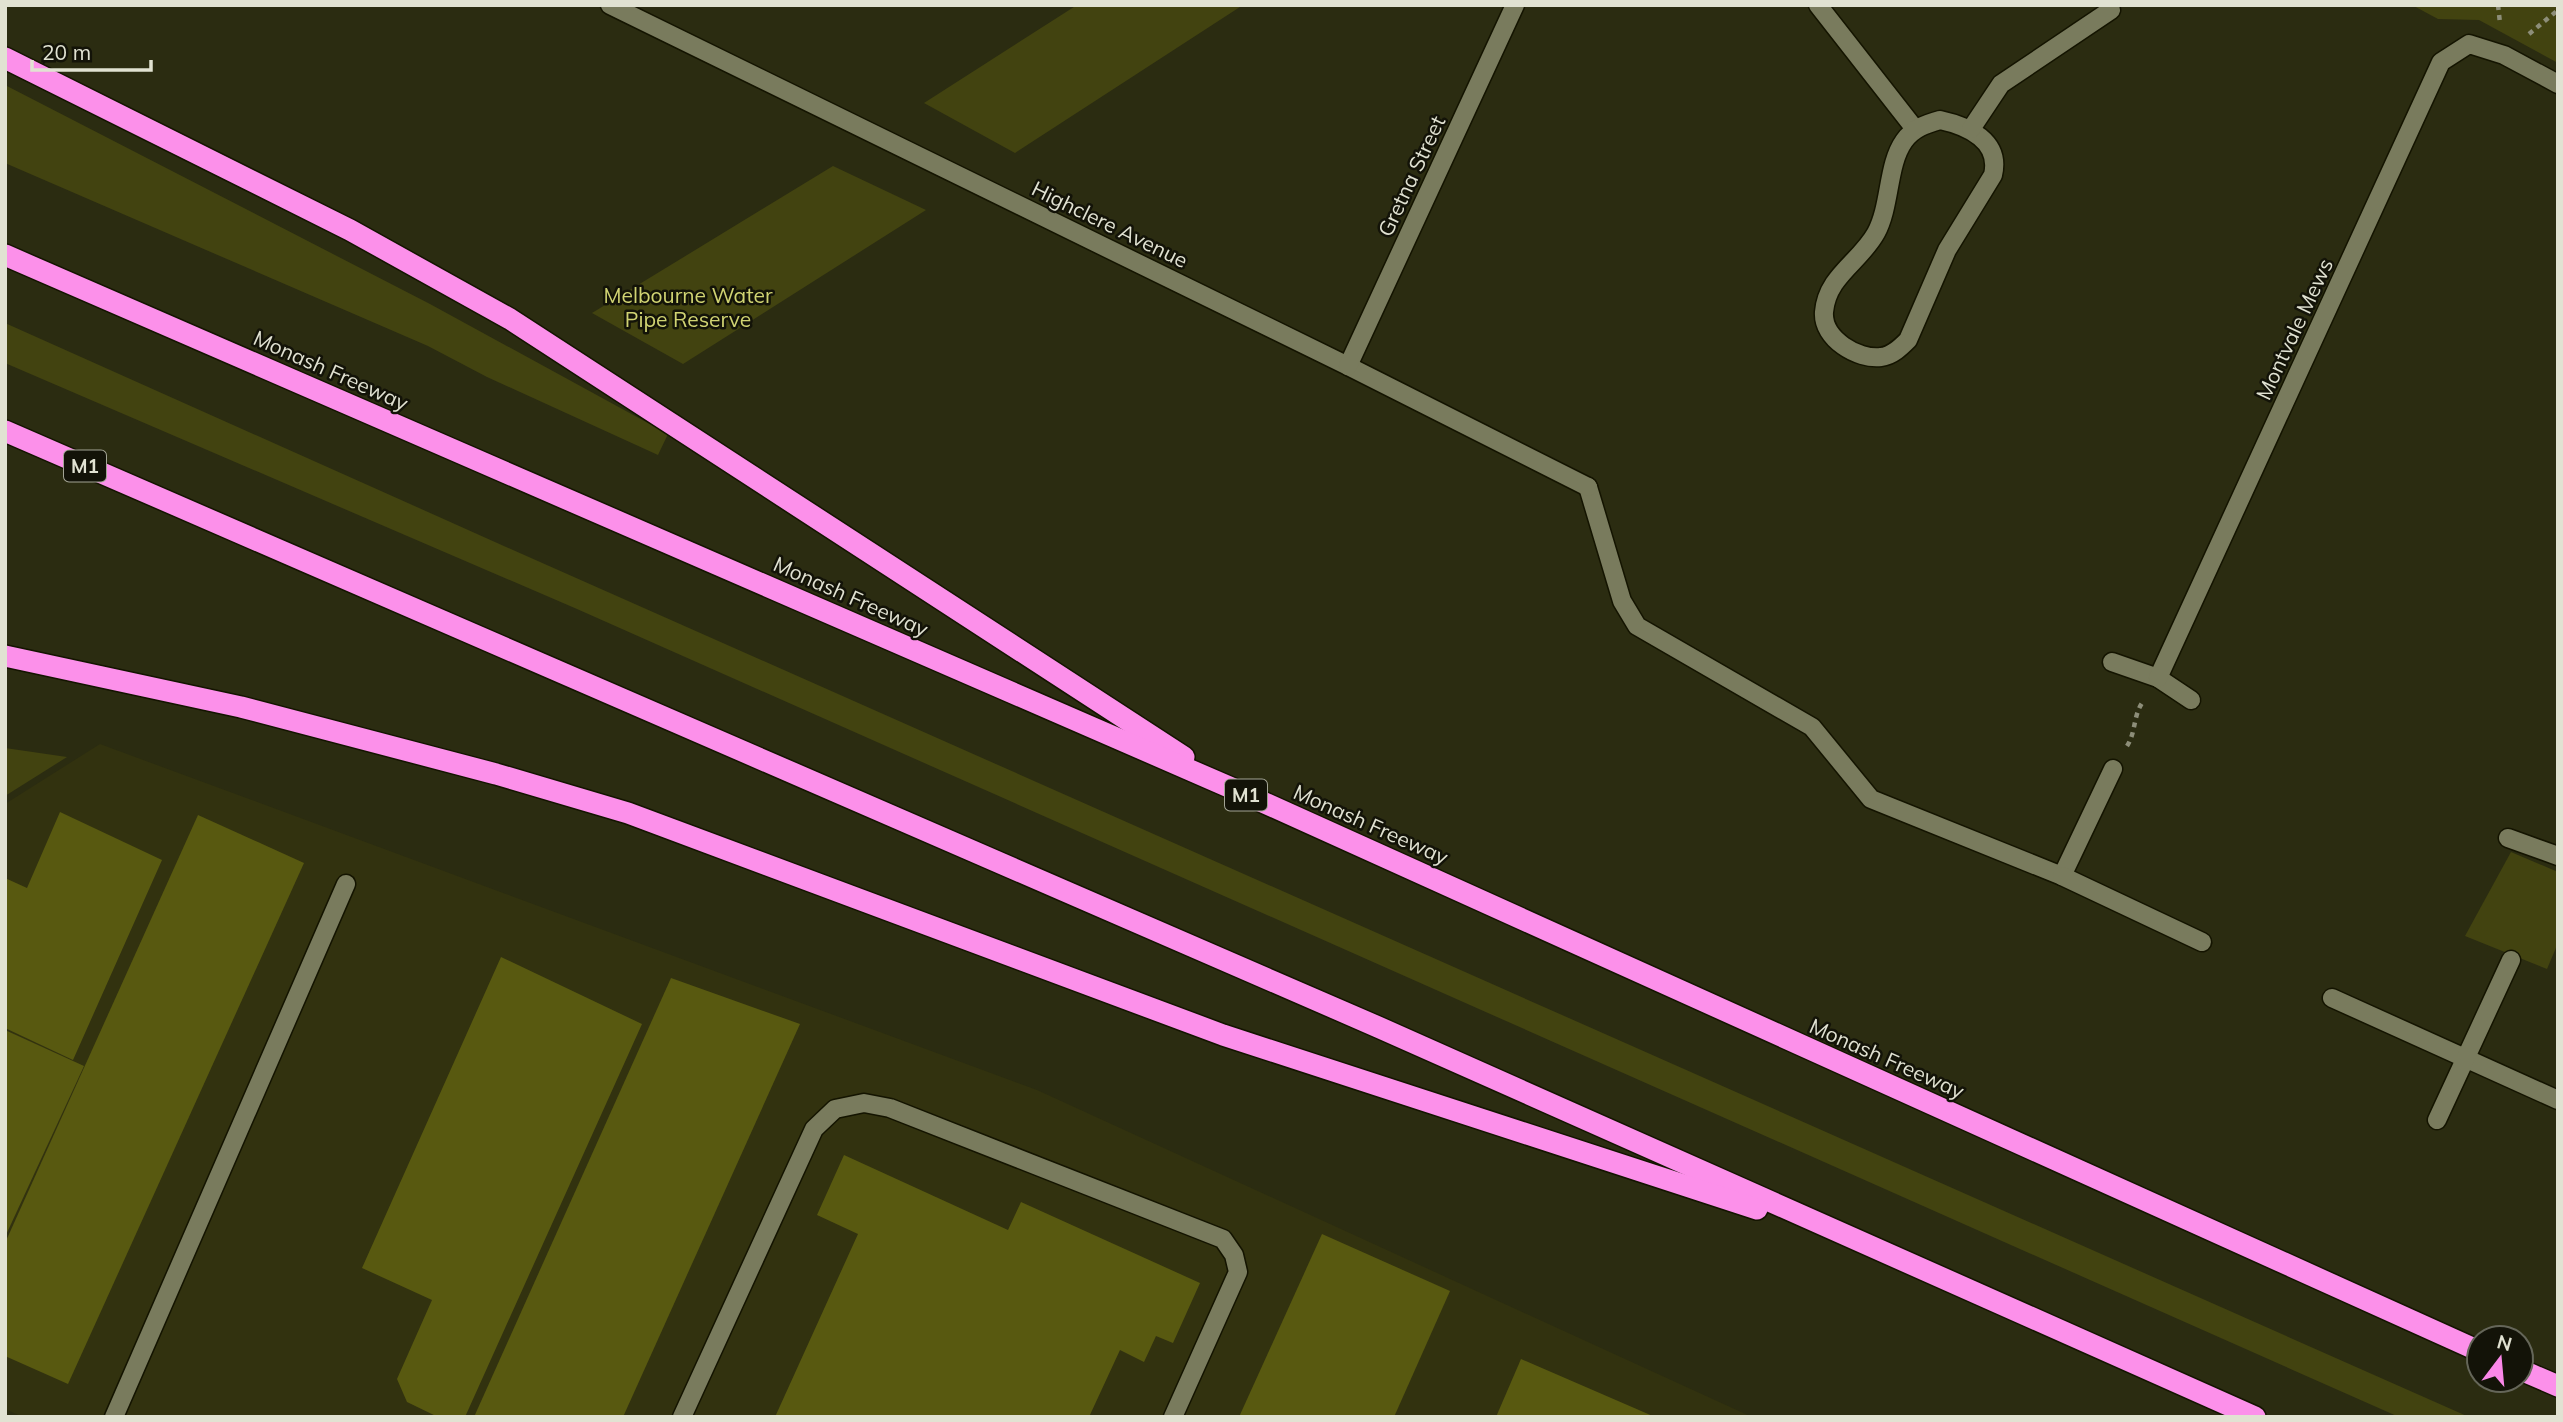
<svg xmlns="http://www.w3.org/2000/svg" width="2563" height="1422" font-family="Mulish,sans-serif">
<style>
.built{fill:#32320f}
.green{fill:#424310}
.building{fill:#585910}
.lines{fill:none;stroke-linecap:round;stroke-linejoin:round}
.lane-casing{stroke:#141400;stroke-width:21}
.street-casing{stroke:#141400;stroke-width:21}
.highway-casing{stroke:#141400;stroke-width:24}
.path{stroke:#8d8e79;stroke-width:4.5;stroke-dasharray:5 5;stroke-linecap:butt}
.lane{stroke:#797b5d;stroke-width:18}
.street{stroke:#797b5d;stroke-width:18}
.highway{stroke:#fc90ea;stroke-width:21}
.labels{text-anchor:middle;dominant-baseline:central;stroke-width:5;stroke-linejoin:round;paint-order:stroke}
.shield{fill:#131308;stroke:#a3a495;stroke-width:2}
.shield-label{font-size:19px;font-weight:bold;fill:#e1e2d2}
.street-label{font-size:21px;fill:#e1e2d2;stroke:#131308}
.park-label{font-size:21px;fill:#d0d372;stroke:#131308}
</style>
<rect width="100%" height="100%" fill="#2b2c11"/>
<!-- built -->
<path class="built" d="M100,744l937,346 715,327h-1729l-18,-8v-605z"/>
<!-- green -->
<g class="green">
<path d="M1077,5h166l-228,148 -91,-50z"/>
<path d="M2412,5h146v58l-79,-43 -41,-1z"/>
<path d="M5,85l425,219 238,130 -10,21 -171,-78 -59,-31 -423,-183z"/>
<path d="M833,166l93,44 -243,154 -91,-51z"/>
<path d="M5,323l508,227 1956,867h-70l-1822,-808 -572,-246z"/>
<path d="M5,748l62,9 -62,39z"/>
<path d="M2511,852l47,20v71l-11,26 -82,-33z"/>
</g>
<!-- building -->
<g class="building">
<path d="M60,812l102,48 -89,200 -68,-32v-150l22,10z"/>
<path d="M198,815l106,48 -236,521 -63,-28v-113z"/>
<path d="M501,957l141,67 -177,393h-27l-31,-15 -10,-23 35,-79 -70,-32z"/>
<path d="M671,978l129,46 -177,393h-149z"/>
<path d="M5,1030l79,36 -79,171z"/>
<path d="M844,1155l164,75 13,-28 179,81 -27,60 -17,-7 -12,26 -24,-12 -31,67h-314l83,-183 -41,-19z"/>
<path d="M1322,1234l128,57 -56,126h-155z"/>
<path d="M1521,1359l134,58h-159z"/>
</g>
<g class="lines">
<!-- lane casing -->
<g class="lane-casing">
<g id="lane">
<path d="M1818,5l97,124"/>
<path d="M1940,120c28,6 61,21 53,55l-46,75 -39,90c-7,7 -16,16 -27,17 -23,3 -59,-18 -57,-45 3,-36 36,-50 52,-79 15,-28 11,-68 28,-92 9,-13 22,-17 36,-21z"/>
<path d="M1971,129l30,-45 110,-74"/>
<path d="M1588,487l34,114 15,25 175,101 59,72 191,77 51,-107"/>
<path d="M2062,876l140,66"/>
<path d="M2332,998l226,102"/>
<path d="M114,1417l232,-533"/>
<path d="M682,1417l132,-288 21,-20 29,-6 26,5 333,131 11,16 4,17 -65,145"/>
</g>
</g>
<!-- street casing -->
<g class="street-casing">
<g id="street">
<path d="M610,5l738,361 240,121"/>
<path d="M1348,366l167,-361"/>
<path d="M2112,662l46,16 33,22"/>
<path d="M2158,678l283,-616 28,-18 35,11 54,29"/>
<path d="M2508,838l50,18"/>
<path d="M2437,1120l74,-160"/>
</g>
</g>
<!-- highway casing -->
<g class="highway-casing">
<g id="highway">
<path d="M5,58l345,172 160,89 674,438"/>
<path d="M5,255l1231,535 1243,561"/>
<path d="M5,431l1373,596 877,390"/>
<path d="M5,656l236,51 255,67 132,39 595,222 534,174"/>
<path d="M2521,1370l37,16"/>
</g>
</g>
<!-- path -->
<g class="path">
<path d="M2498,5l2,18"/>
<path d="M2529,34l29,-24"/>
<path d="M2127,746c9,-14 6,-29 15,-43"/>
</g>
<!-- lane -->
<use href="#lane" class="lane"/>
<!-- street -->
<use href="#street" class="street"/>
<!-- highway -->
<use href="#highway" class="highway"/>
</g>
<g class="labels">
<!-- shield labels -->
<g class="shield">
<rect x="64" y="450.5" width="42" height="31" rx="5"/>
<rect x="1225" y="779.5" width="42" height="31" rx="5"/>
</g>
<g class="shield-label">
<text x="85" y="466">M1</text>
<text x="1246" y="795">M1</text>
</g>
<!-- street labels -->
<g class="street-label">
<text transform="translate(1411 176) rotate(-65)">Gretna Street</text>
<text transform="translate(1110 224) rotate(26)">Highclere Avenue</text>
<text transform="translate(2294 329) rotate(-65)">Montvale Mews</text>
<text transform="translate(331 370) rotate(24)">Monash Freeway</text>
<text transform="translate(851 596) rotate(24)">Monash Freeway</text>
<text transform="translate(1371 824) rotate(24)">Monash Freeway</text>
<text transform="translate(1887 1058) rotate(24)">Monash Freeway</text>
</g>
<!-- park labels -->
<g class="park-label">
<text x="688" y="295">Melbourne Water<tspan x="688" dy="24">Pipe Reserve</tspan></text>
</g>
</g>
<!-- border -->
<rect width="2563" height="1422" fill="none" stroke="#e1e2d2" stroke-width="14"/>
<!-- north arrow -->
<g transform="translate(2500 1359) rotate(16)"><circle r="33" fill="#131308" stroke="#656659" stroke-width="2"/>
<path d="M0-5L12 26L0 18L-12 26Z" fill="#fa87e8"/>
<text y="-10" font-size="19" font-weight="bold" text-anchor="middle" fill="#e1e2d2">N</text>
</g>
<!-- scale -->
<path d="M32 60v10h119v-10" fill="none" stroke="#e1e2d2" stroke-width="3.5"/>
<text x="42" y="60" font-size="21" fill="#e1e2d2" stroke="#131308" stroke-width="5" paint-order="stroke">20 m</text>
</svg>
